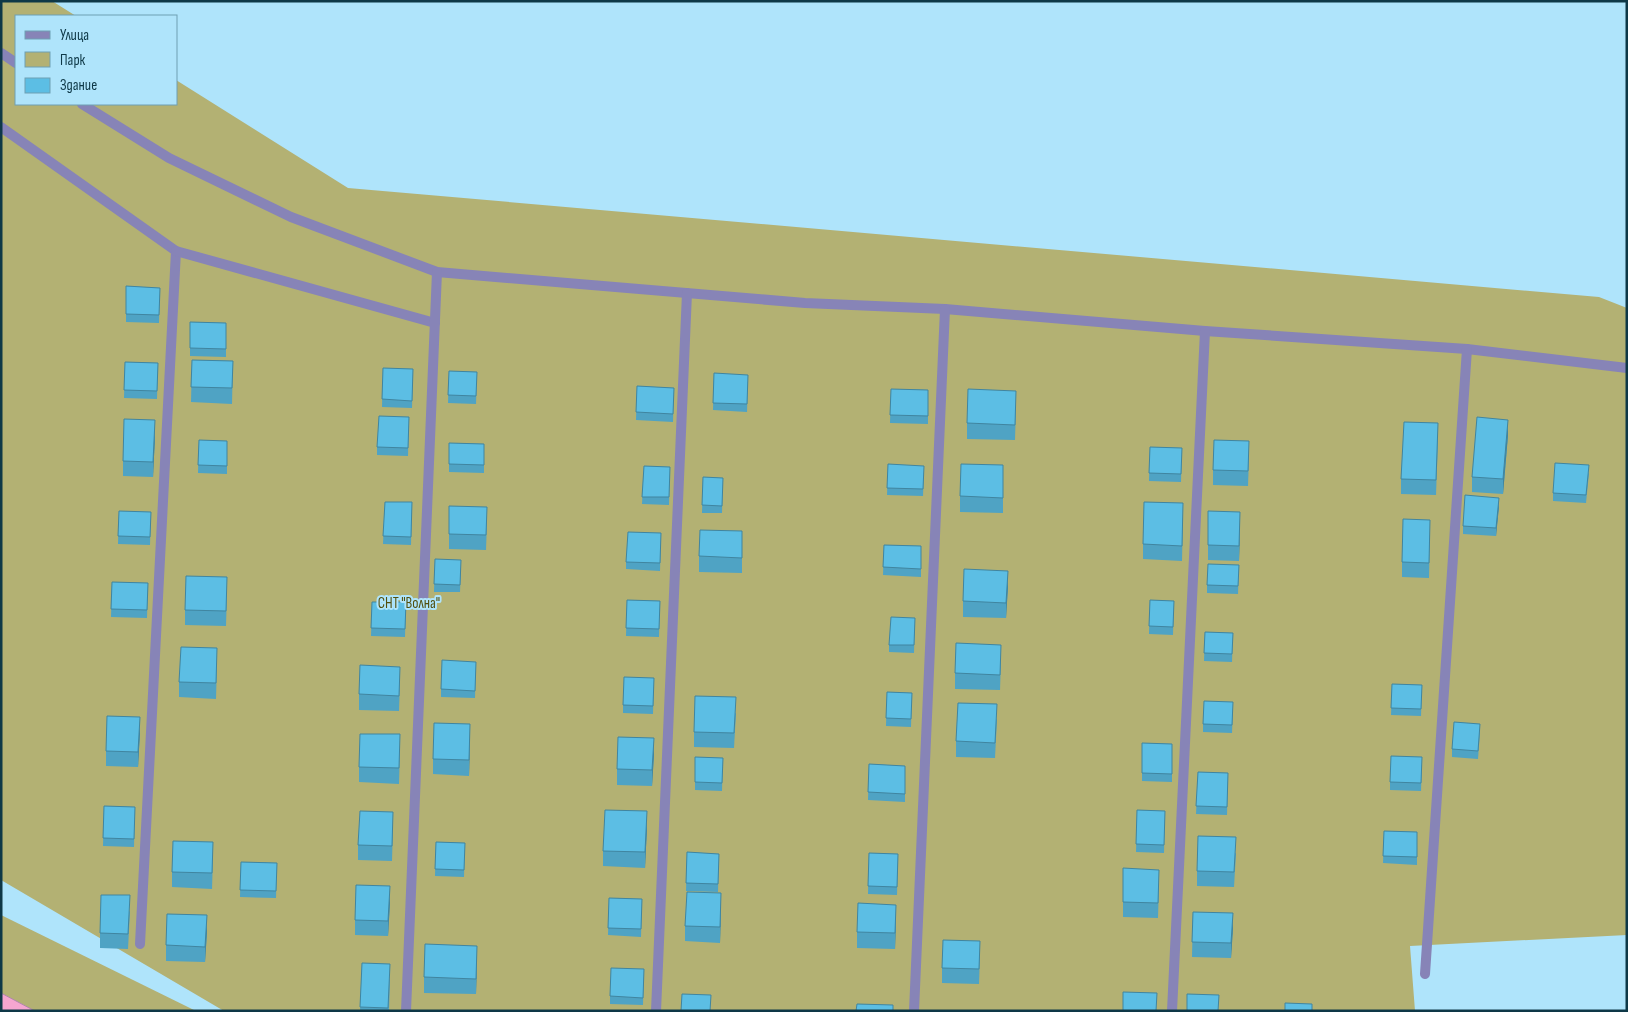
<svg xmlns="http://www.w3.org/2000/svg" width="1628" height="1012" font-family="'Sofia Sans Condensed',sans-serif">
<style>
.green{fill:#b3b173}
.water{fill:#f5a6d0;stroke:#b085a7}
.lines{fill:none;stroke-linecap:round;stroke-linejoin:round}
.street{stroke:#8784b7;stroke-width:10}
.wall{fill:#4fa3c4}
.shaded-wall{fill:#4085a0}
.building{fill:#5cbee4;stroke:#4085a0}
.labels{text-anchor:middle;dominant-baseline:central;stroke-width:4;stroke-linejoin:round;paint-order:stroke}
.park-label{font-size:15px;fill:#524f0e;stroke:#afe4fb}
</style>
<rect width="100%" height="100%" fill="#afe4fb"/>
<!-- green -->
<g class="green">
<path d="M1,1h51l24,15h-60v88h160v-24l172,108 1251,109 28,11v627l-217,11 5,65h-1191l-223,-131z"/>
<path d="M1,915l195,96h-161l-34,-18z"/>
</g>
<!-- water -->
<path class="water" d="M1,993l34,18h-34z"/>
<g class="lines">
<!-- street -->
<g class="street">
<path d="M1,53l15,10"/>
<path d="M82,104l87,54 122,59 146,55 368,31 140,6 260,22 262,18 160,19"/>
<path d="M1,127l175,124 -36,693"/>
<path d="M176,251l259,72"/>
<path d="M1425,974l42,-625"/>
<path d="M406,1011l31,-739"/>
<path d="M656,1011l31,-718"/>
<path d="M914,1011l31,-702"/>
<path d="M1172,1011l33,-680"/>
</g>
</g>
<!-- wall -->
<g class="wall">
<path d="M126,286l34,2 -1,35 -33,-1z"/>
<path d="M190,322l36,1v34l-36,-1z"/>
<path d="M192,360l41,1 -1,43 -41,-2z"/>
<path d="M125,362l33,1 -1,36 -33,-1z"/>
<path d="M383,368l30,1 -1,39 -30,-1z"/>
<path d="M449,371l28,1 -1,32 -28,-1z"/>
<path d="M714,373l34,9 -1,30 -34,-2z"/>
<path d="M637,386l37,2 -1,34 -37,-2z"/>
<path d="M891,389l37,1v34l-38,-1z"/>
<path d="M1016,406l-1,34 -48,-1v-16z"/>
<path d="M409,417l-1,39 -31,-1v-8z"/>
<path d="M1508,435l-5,59 -31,-2v-15z"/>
<path d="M155,436l-2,41 -30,-1v-15z"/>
<path d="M1438,439l-2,56 -35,-1v-15z"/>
<path d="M199,440l28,1v33l-29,-1z"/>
<path d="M449,443l35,1v29l-35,-1z"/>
<path d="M1150,447l32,1 -1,34 -32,-1z"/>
<path d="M1249,457l-1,29 -35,-1v-15z"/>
<path d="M888,464l36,9 -1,23 -36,-1z"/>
<path d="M1003,465v48l-43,-1v-16z"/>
<path d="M644,466l26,1 -1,38 -27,-1z"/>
<path d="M1589,473l-3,30 -33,-2v-8z"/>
<path d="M703,477l20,1 -1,35h-20z"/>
<path d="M385,502h27l-1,43 -28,-1z"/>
<path d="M1499,506l-3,30 -33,-2v-8z"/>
<path d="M119,511l32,1 -1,33 -32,-1z"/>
<path d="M1183,518l-1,43 -39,-2v-15z"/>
<path d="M487,522l-1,28 -37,-1v-15z"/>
<path d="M1240,528l-1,33 -31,-1v-15z"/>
<path d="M742,531v42l-43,-1v-16z"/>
<path d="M661,533l-1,38 -34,-2v-7z"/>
<path d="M1430,535l-1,43 -27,-1v-15z"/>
<path d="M884,545l37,1v31l-38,-2z"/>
<path d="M435,559l26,9 -1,24h-26z"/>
<path d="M1239,565l-1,29 -31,-1v-8z"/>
<path d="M112,582l36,1 -1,35 -36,-1z"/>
<path d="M1008,586l-2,32 -43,-1v-16z"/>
<path d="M227,592l-1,34 -41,-1v-15z"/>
<path d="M627,600l33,1 -1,36 -33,-1z"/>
<path d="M1150,600l24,1 -1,34 -24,-1z"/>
<path d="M372,602h34l-1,35 -34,-1z"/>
<path d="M915,618l-1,35 -25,-1v-7z"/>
<path d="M1205,632l28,1 -1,29 -28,-1z"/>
<path d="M1001,660l-1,30 -45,-1v-16z"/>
<path d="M476,662l-1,36 -34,-1v-8z"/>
<path d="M217,663l-1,36 -37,-2v-15z"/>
<path d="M654,678l-1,36 -30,-1v-8z"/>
<path d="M400,682l-1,29 -40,-1v-16z"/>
<path d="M1392,684l30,1 -1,31 -30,-1z"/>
<path d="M887,692l25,1 -1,34 -25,-1z"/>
<path d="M1233,710l-1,23 -29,-1v-8z"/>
<path d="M736,713l-2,35 -40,-1v-15z"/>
<path d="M997,719l-2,39 -39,-1v-16z"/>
<path d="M140,732l-2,35 -32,-1v-15z"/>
<path d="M1480,732l-2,27 -26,-2v-8z"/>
<path d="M470,740l-1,36 -36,-2v-15z"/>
<path d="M1142,743l30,1v38l-30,-1z"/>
<path d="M400,750l-1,34 -40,-2v-15z"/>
<path d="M654,754l-2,32 -35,-1v-16z"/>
<path d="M695,757l28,1 -1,33 -27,-1z"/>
<path d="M869,764l36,2v36l-37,-2z"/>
<path d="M1422,765l-1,26 -31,-1v-8z"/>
<path d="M1198,772l30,1 -1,42 -31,-1z"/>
<path d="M104,806l31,1 -1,40 -31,-1z"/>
<path d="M1137,810l28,1 -1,42 -28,-1z"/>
<path d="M393,827l-1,34 -34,-1v-15z"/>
<path d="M647,827l-2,41 -42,-2v-15z"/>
<path d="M1384,831l33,1v33l-34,-2z"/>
<path d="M436,842l29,1 -1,34 -29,-1z"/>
<path d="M687,852l32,2 -1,38 -32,-1z"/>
<path d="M869,853l29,1 -1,41 -29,-1z"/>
<path d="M1236,853l-2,34 -37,-1v-15z"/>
<path d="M213,858l-1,31 -40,-2v-15z"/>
<path d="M241,862l36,1 -1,35 -36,-1z"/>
<path d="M1159,885l-1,33 -35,-1v-15z"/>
<path d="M609,898l33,1 -1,38 -33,-2z"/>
<path d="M390,902l-2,34 -33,-1v-15z"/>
<path d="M721,908l-1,35 -35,-2v-15z"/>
<path d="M130,911l-2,38 -28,-1v-15z"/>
<path d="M1193,912l40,16 -2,30 -39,-1z"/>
<path d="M896,920l-1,29 -38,-1v-16z"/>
<path d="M207,931l-2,31 -39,-1v-16z"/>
<path d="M980,956l-1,28 -37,-1v-15z"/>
<path d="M477,961l-1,33 -52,-1v-16z"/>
<path d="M362,963l28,17 -1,31h-29z"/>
<path d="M644,969l-1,36 -33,-1v-8z"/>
</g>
<!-- shaded-wall -->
<g class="shaded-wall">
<path d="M155,420v16l-2,41v-15z"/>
<path d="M1508,420v15l-5,59v-15z"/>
<path d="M1499,498v8l-3,30v-8z"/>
<path d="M1240,512v16l-1,33v-15z"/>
<path d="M1008,571v15l-2,32v-15z"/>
<path d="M140,717v15l-2,35v-15z"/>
<path d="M470,724v16l-1,36v-16z"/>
<path d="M654,738v16l-2,32v-16z"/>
<path d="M647,811v16l-2,41v-16z"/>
<path d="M390,886v16l-2,34v-15z"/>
<path d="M721,893v15l-1,35v-16z"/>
<path d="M896,905v15l-1,29v-16z"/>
<path d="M1233,913v15l-2,30v-15z"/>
<path d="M207,915v16l-2,31v-15z"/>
<path d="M477,946v15l-1,33v-15z"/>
</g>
<!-- building -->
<g class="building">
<path d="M126,286l34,2 -1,27 -33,-1z"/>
<path d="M190,322l36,1v26l-36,-1z"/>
<path d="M192,360l41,1 -1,27 -41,-1z"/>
<path d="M125,362l33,1 -1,28 -33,-1z"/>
<path d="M383,368l30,1 -1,32 -30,-2z"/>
<path d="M449,371l28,1 -1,24 -28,-1z"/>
<path d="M714,373l34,2 -1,29 -34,-1z"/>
<path d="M637,386l37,2 -1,26 -37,-2z"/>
<path d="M891,389l37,1v26l-38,-1z"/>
<path d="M968,389l48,2 -1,34 -48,-2z"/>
<path d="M379,416l30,1 -1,31 -31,-1z"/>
<path d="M1477,417l31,3 -5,59 -31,-2z"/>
<path d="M124,419l31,1 -2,42 -30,-1z"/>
<path d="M1404,422l34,1 -2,57 -35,-1z"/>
<path d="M199,440l28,1v25l-29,-1z"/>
<path d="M1214,440l35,1 -1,30 -35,-1z"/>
<path d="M449,443l35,1v21l-35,-1z"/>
<path d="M1150,447l32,1 -1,26 -32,-1z"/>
<path d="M1555,463l34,2 -3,30 -33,-2z"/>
<path d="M888,464l36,2 -1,23 -36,-1z"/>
<path d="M961,464l42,1v33l-43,-2z"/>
<path d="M644,466l26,1 -1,30h-27z"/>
<path d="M703,477l20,1 -1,28 -20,-1z"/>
<path d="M1465,495l34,3 -3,30 -33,-2z"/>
<path d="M385,502h27l-1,35 -28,-1z"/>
<path d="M1144,502l39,1 -1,43 -39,-2z"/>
<path d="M449,506l38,1 -1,28 -37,-1z"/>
<path d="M119,511l32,1 -1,25 -32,-1z"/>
<path d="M1208,511l32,1 -1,34 -31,-1z"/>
<path d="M1403,519l27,1 -1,43 -27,-1z"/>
<path d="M700,530l42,1v27l-43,-2z"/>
<path d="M628,532l33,1 -1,30 -34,-1z"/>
<path d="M884,545l37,1v23l-38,-2z"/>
<path d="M435,559l26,1 -1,25 -26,-1z"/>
<path d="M1208,564l31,1 -1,21 -31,-1z"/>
<path d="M964,569l44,2 -2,32 -43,-2z"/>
<path d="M186,576l41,1 -1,34 -41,-1z"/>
<path d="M112,582l36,1 -1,27 -36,-1z"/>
<path d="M627,600l33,1 -1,28 -33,-1z"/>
<path d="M1150,600l24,1 -1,26 -24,-1z"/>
<path d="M372,602h34l-1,27 -34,-1z"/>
<path d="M891,617l24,1 -1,27h-25z"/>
<path d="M1205,632l28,1 -1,21 -28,-1z"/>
<path d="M956,643l45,2 -1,30 -45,-2z"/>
<path d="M181,647l36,1 -1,35 -37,-1z"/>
<path d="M442,660l34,2 -1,29 -34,-2z"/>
<path d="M360,665l40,2 -1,29 -40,-2z"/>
<path d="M624,677l30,1 -1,28 -30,-1z"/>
<path d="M1392,684l30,1 -1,24 -30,-1z"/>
<path d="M887,692l25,1 -1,26 -25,-1z"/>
<path d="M695,696l41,1 -2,36 -40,-1z"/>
<path d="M1204,701l29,1 -1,23 -29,-1z"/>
<path d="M958,703l39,1 -2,39 -39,-2z"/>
<path d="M107,716l33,1 -2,35 -32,-1z"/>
<path d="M1454,722l26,2 -2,27 -26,-2z"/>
<path d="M434,723l36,1 -1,36 -36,-1z"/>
<path d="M360,734h40l-1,34 -40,-1z"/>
<path d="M618,737l36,1 -2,32 -35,-1z"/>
<path d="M1142,743l30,1v30l-30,-1z"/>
<path d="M1391,756l31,1 -1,26 -31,-1z"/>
<path d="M695,757l28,1 -1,25 -27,-1z"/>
<path d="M869,764l36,2v28l-37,-2z"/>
<path d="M1198,772l30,1 -1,34 -31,-1z"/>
<path d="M104,806l31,1 -1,32 -31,-1z"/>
<path d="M605,810l42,1 -2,41 -42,-1z"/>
<path d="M1137,810l28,1 -1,34 -28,-1z"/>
<path d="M360,811l33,1 -1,34 -34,-1z"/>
<path d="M1384,831l33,1v25l-34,-1z"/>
<path d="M1198,836l38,1 -2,35 -37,-1z"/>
<path d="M173,841l40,1 -1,31 -40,-1z"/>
<path d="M436,842l29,1 -1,27 -29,-1z"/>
<path d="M687,852l32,2 -1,30 -32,-1z"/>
<path d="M869,853l29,1 -1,33 -29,-1z"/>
<path d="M241,862l36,1 -1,28 -36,-1z"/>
<path d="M1123,868l36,2 -1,33 -35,-1z"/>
<path d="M356,885l34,1 -2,35 -33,-1z"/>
<path d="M687,892l34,1 -1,34 -35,-1z"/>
<path d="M101,895h29l-2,39 -28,-1z"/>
<path d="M609,898l33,1 -1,30 -33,-1z"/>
<path d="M858,903l38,2 -1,28 -38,-1z"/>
<path d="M1193,912l40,1 -2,30 -39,-1z"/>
<path d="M167,914l40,1 -2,32 -39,-2z"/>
<path d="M943,940l37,1 -1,28 -37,-1z"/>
<path d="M425,944l52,2 -1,33 -52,-2z"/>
<path d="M362,963l28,1 -2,44 -28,-1z"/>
<path d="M611,968l33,1 -1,29 -33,-2z"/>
<path d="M1123,992l34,1 -1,18h-33z"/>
<path d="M682,994l29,1 -1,16h-29z"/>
<path d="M1187,994l32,1 -1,16h-31z"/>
<path d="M1285,1003l27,1v7h-27z"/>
<path d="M857,1004l36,1v6h-37z"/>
</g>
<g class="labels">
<!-- park labels -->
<g class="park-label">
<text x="409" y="603">СНТ "Волна"</text>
</g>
</g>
<!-- border -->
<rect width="1628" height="1012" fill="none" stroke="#0e3847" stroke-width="5"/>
<!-- legend -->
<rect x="15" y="15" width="162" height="90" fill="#afe4fb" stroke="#6f9fb3"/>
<rect x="25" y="31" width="25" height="8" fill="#8784b7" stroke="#6f9fb3"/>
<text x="60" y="40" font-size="15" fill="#0e3847">Улица</text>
<rect x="25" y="52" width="25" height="15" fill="#b3b173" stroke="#6f9fb3"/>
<text x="60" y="65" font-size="15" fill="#0e3847">Парк</text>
<rect x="25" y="78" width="25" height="15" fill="#5cbee4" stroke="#6f9fb3"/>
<text x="60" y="90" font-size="15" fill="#0e3847">Здание</text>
</svg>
